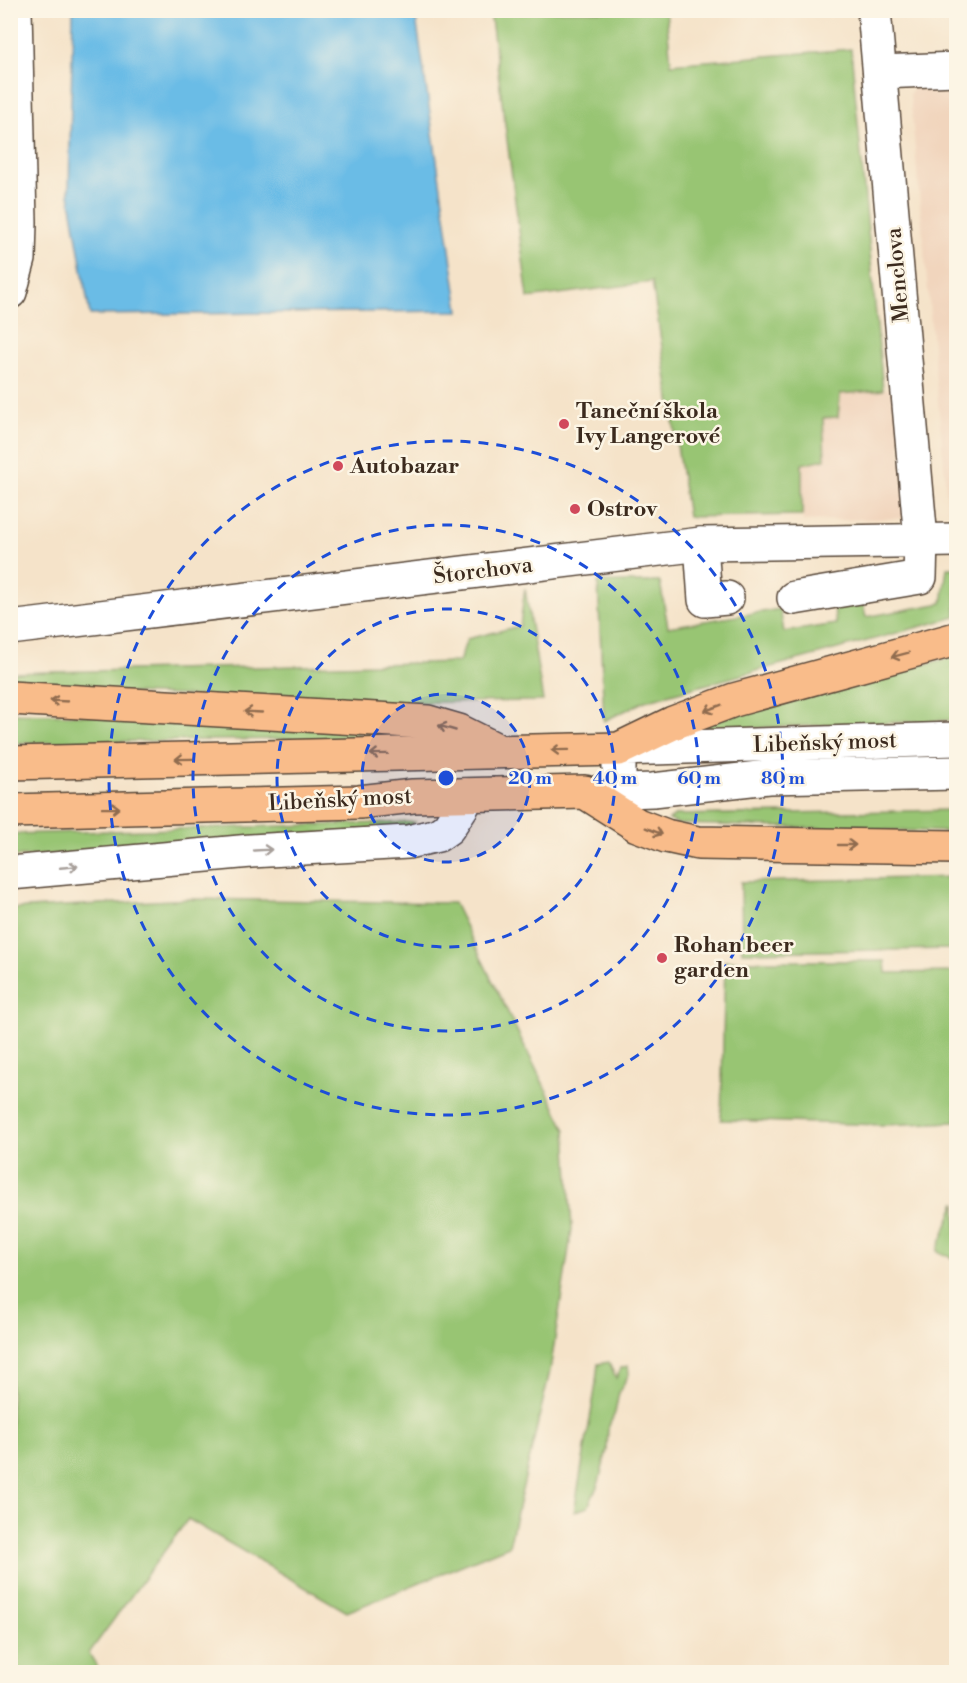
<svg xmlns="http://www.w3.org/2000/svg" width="967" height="1683" font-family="'Libre Bodoni',serif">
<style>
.built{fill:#f1d5bd}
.green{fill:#98c573;stroke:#6a7848;stroke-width:1.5}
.water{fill:#6bbce6;stroke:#537382;stroke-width:1.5}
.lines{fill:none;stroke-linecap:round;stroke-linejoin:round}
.minor-casing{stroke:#574638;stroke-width:36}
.major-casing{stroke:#574638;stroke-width:36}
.minor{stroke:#fff;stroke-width:33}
.major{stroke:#f9bc8a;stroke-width:33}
.oneway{stroke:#906c4f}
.oneway2{stroke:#a79f9a}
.ring{fill:none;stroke:#1d4ed8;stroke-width:3;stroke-dasharray:10 8}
.poi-dot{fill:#d1495b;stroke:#fcf5e5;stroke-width:2}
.labels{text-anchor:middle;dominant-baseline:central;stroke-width:5;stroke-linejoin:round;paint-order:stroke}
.street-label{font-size:22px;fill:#3b2a1e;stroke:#fcf5e5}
.poi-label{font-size:22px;font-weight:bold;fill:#3b2a1e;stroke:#fcf5e5;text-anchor:start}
.centre{fill:#1d4ed8;stroke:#fcf5e5;stroke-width:3}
.ring-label{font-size:18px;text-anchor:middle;font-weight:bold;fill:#1d4ed8;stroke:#fcf5e5;stroke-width:5;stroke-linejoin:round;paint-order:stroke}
</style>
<rect width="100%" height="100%" fill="#fcf5e5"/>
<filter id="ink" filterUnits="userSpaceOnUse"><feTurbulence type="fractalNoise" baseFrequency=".0167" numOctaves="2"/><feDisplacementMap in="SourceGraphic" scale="12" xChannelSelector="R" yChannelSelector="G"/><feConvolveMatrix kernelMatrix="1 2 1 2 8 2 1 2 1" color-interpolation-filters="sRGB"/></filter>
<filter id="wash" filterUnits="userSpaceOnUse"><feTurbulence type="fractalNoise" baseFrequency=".008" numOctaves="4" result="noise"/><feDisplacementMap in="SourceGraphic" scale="24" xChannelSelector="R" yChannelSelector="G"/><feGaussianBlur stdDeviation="1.35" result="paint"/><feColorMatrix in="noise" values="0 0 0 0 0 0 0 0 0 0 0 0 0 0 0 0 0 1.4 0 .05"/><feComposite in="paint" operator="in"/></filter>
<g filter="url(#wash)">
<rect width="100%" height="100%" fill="#f5e3c9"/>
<!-- built -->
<g class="built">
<path d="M956,82v429h-8l-38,-418 8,-10z"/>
<path d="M896,388l10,130 -103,3 -1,-57 21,-47 17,-23z"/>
</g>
<!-- green -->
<g class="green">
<path d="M490,11h176l5,53 180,-15 32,341 -43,4 -2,23 -15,1 2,41 -23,5v51l-114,2 -36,-235 -124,16z"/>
<path d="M947,568h7l2,10v39l-311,84 -41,20 -6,-139h62l8,45 112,-18 4,23 52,-8 -2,-15 7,-11 21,2 4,17 76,-14z"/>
<path d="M525,588l18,113 -176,2 -356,-15v-15l448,-11 8,-23 53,-13z"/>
<path d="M956,656v64l-253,10 -5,-1 5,-6z"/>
<path d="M11,713l348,10 -2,15 -346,5z"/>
<path d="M956,810v22l-278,-8 -9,-4 7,-5z"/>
<path d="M415,822l-13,11 -391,24v-23z"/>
<path d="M956,877v72l-214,3 -1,-70z"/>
<path d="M190,899l264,4 112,227 6,99 -22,142 -41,175 -162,66 -159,-93 -99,134 11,19h-89v-763z"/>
<path d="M725,961h160l1,12 70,-1v150l-73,3 -162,-5z"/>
<path d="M956,1202v58l-19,-9z"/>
<path d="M609,1362l7,16 5,-10 7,-2 1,8 -10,18 -4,21 -7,15 -1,22 -8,32 -11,25 -14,5 21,-122 3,-26z"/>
</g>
<!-- water -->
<path class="water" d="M73,11h342l44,300 -369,4 -21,-121z"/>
</g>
<g filter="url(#ink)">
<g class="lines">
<!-- minor casing -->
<g class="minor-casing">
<g id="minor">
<path d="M880,72l76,-3"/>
<path d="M10,292l9,-33 1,-37 -5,-212"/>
<path d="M701,544l4,56 22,-2"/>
<path d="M794,598l126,-21 1,-37 -47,-530"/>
<path d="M10,628l691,-84 255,-4"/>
<path d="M599,792l54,-2 115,-13 188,-4"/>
<path d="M619,813v-64l337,-10"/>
<path d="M10,873l241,-22 157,-9 30,-7 10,-7 15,-23 2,-10"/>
</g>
</g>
<!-- major casing -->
<g class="major-casing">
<g id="major">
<path d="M10,698l418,24 31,9 34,17"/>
<path d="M10,763l609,-14 54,-26 61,-23 222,-61"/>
<path d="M10,811l349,-9 54,-6 172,-4 52,33 29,11 32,7 258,4"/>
</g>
</g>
<!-- minor -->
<use href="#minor" class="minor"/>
<!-- major -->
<use href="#major" class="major"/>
</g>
<!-- one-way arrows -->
<defs><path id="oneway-shaft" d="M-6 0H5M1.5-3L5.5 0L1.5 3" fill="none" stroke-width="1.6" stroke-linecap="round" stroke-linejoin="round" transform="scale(1.5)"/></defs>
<g class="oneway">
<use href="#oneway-shaft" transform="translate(900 655) rotate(165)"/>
<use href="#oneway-shaft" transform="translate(59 701) rotate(-177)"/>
<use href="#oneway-shaft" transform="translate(713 708) rotate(159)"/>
<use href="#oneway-shaft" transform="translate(253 712) rotate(-177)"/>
<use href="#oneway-shaft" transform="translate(447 728) rotate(-164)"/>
<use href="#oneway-shaft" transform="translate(560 750) rotate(179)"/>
<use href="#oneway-shaft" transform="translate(379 754) rotate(179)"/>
<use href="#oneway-shaft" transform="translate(184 759) rotate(179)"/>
<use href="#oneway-shaft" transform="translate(111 808) rotate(-1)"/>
<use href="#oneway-shaft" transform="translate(654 831) rotate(22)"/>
<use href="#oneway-shaft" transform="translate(847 845)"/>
</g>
<g class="oneway2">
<use href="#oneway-shaft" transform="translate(263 850) rotate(-3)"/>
<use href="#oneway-shaft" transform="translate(69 867) rotate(-5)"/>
</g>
</g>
<!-- distance rings -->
<circle cx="446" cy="778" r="84" fill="#1d4ed8" fill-opacity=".12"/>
<g class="ring">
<circle cx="446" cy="778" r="84"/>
<circle cx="446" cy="778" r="169"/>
<circle cx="446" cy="778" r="253"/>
<circle cx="446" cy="778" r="337"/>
</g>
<!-- markers -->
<g class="poi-dot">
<circle cx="564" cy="424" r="6"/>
<circle cx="338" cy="466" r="6"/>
<circle cx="575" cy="509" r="6"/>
<circle cx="662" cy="958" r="6"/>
</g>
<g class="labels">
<!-- street labels -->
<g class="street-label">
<text transform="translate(898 275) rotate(-95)">Menclova</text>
<text transform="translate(483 571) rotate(-7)">Štorchova</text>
<text transform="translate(825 743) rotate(-2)">Libeňský most</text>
<text transform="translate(340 800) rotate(-3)">Libeňský most</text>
</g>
<!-- poi labels -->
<g class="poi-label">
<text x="576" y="411">Taneční škola<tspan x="576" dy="25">Ivy Langerové</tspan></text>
<text x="350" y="466">Autobazar</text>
<text x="587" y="509">Ostrov</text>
<text x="674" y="945">Rohan beer<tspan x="674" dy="25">garden</tspan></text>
</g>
</g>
<circle cx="446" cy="778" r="9" class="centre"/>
<g class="ring-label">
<text x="530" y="784">20 m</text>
<text x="615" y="784">40 m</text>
<text x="699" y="784">60 m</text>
<text x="783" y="784">80 m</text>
</g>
<!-- margin -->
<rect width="967" height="1683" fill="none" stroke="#fcf5e5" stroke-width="36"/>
</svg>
